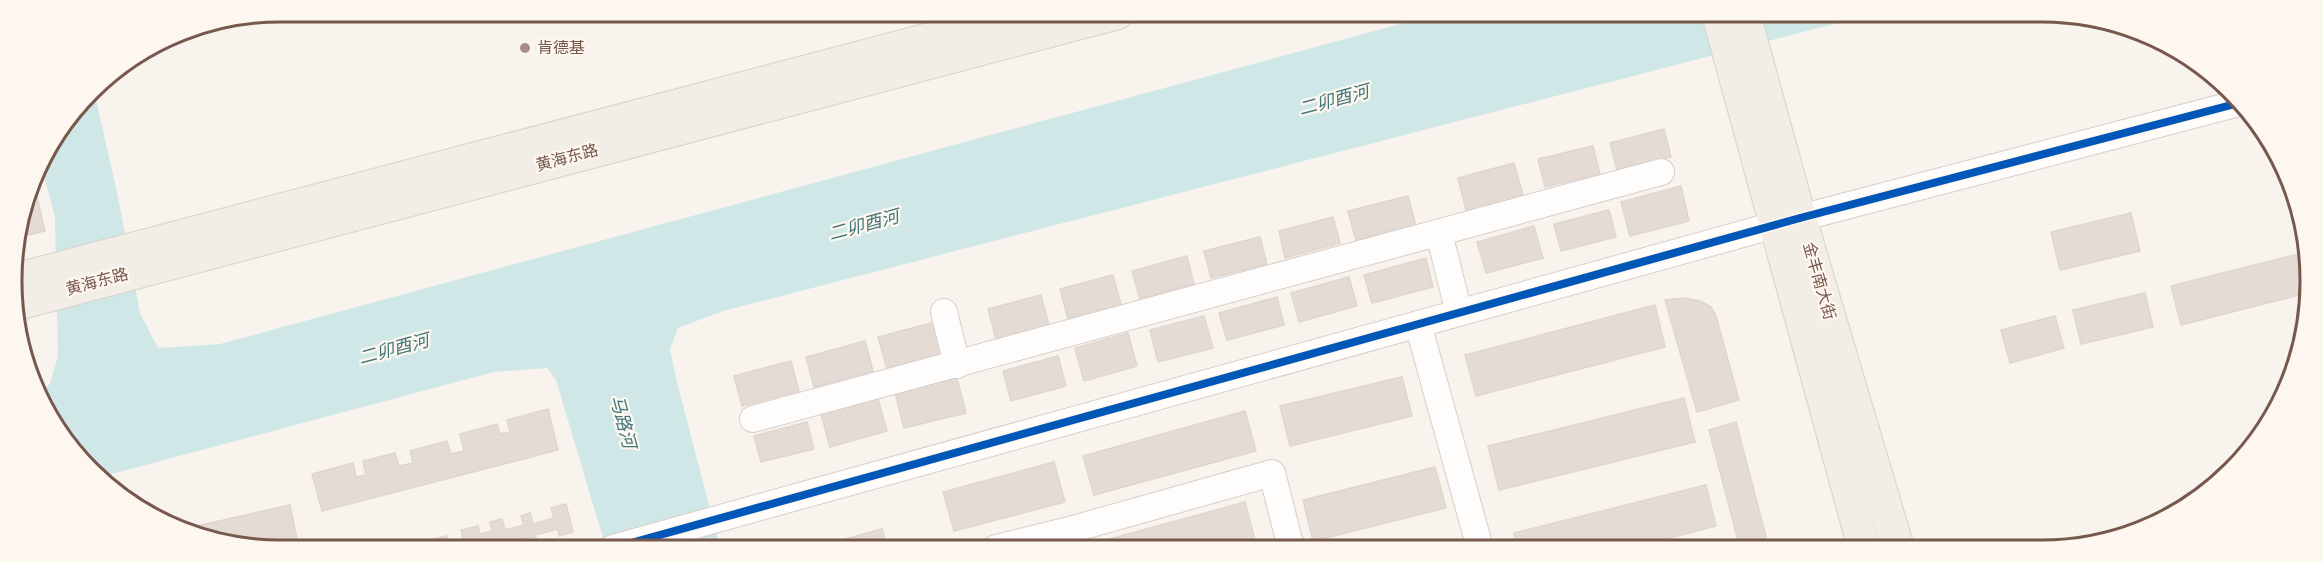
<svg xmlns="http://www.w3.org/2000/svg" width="2323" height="562" font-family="'Alegreya Sans','Noto Sans SC',sans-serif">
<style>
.water{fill:#cfe8e7}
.building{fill:#e4dbd4;stroke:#e0d5cf;stroke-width:1.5}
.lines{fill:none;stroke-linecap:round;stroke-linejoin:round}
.minor-casing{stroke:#d6ceca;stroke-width:28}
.major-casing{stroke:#d9d0cb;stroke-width:34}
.minor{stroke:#fefdfc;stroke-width:26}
.major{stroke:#f2ede7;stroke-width:32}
.cycleway-casing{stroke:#fef7ef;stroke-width:11}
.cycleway{stroke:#0057b8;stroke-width:8}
.poi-dot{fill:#a48e85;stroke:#fef7ef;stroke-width:2}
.labels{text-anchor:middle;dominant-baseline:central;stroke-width:4.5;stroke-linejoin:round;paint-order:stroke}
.poi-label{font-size:16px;fill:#76584d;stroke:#fef7ef;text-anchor:start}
.street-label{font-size:16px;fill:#76584d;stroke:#fef7ef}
.water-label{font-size:18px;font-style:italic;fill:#41767a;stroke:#fef7ef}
.rim{fill:none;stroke:#76584d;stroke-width:3}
</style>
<rect width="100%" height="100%" fill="#f8f3ed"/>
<!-- water -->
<path class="water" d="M1437,14h436l-1150,297 -45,17 -8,21 7,33 43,166h-114l-50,-168 -9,-12 -53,4 -390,104 -36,-31 -27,-54 9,-7 8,-28 -3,-139 -15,-56 54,-70 23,101 23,121 18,35 62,-4z"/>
<!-- building -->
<g class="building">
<path d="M1664,129l7,28 -54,13 -7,-27z"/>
<path d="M1593,146l7,28 -55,13 -7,-28z"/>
<path d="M1514,163l10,36 -57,15 -9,-36z"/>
<path d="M34,184l11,47 -25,6z"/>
<path d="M1681,186l8,35 -59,15 -9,-34z"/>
<path d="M1408,196l8,30 -60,14 -8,-29z"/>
<path d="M1609,210l7,27 -55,14 -7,-27z"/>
<path d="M2131,213l9,38 -80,19 -9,-38z"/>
<path d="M1333,217l7,26 -55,15 -6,-27z"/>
<path d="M1534,226l9,32 -57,15 -9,-31z"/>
<path d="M1260,237l7,27 -56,14 -7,-27z"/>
<path d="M2298,254l9,39 -126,32 -10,-39z"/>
<path d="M1187,256l7,28 -54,15 -8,-28z"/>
<path d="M1426,258l7,29 -61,16 -8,-28z"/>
<path d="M1113,275l8,30 -53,14 -8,-30z"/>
<path d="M1349,277l8,29 -58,16 -8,-29z"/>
<path d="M2145,293l8,34 -72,17 -8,-34z"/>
<path d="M1041,295l8,30 -53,14 -8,-30z"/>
<path d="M1277,297l7,28 -57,15 -8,-27z"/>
<path d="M1684,298l16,3 11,6 5,9 23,84 -42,12 -32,-112z"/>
<path d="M1655,305l10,42 -189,49 -11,-41z"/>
<path d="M1204,316l9,32 -55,14 -8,-32z"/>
<path d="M2055,316l9,32 -54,15 -9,-33z"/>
<path d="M939,321l8,32 -60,16 -9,-32z"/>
<path d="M1128,333l9,33 -53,15 -9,-33z"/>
<path d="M865,341l8,30 -59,16 -8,-30z"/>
<path d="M1058,356l8,30 -55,15 -8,-30z"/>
<path d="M791,361l8,30 -57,15 -8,-30z"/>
<path d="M1402,377l10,39 -122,30 -10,-40z"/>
<path d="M957,378l9,35 -62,15 -9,-35z"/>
<path d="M1684,398l11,44 -196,48 -11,-44z"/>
<path d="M878,399l9,32 -57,16 -9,-33z"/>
<path d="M548,409l10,41 -236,61 -10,-37 41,-11 3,14 10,-2 -3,-14 32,-8 4,13 14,-3 -3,-12 37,-10 4,13 13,-3 -4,-17 37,-10 3,10 10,-2 -3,-12z"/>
<path d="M1245,411l11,40 -162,44 -11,-39z"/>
<path d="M807,422l7,27 -53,13 -7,-26z"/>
<path d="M1736,422l33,126h-29l-31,-118z"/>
<path d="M1054,462l11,40 -111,29 -11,-39z"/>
<path d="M1435,467l11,41 -133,33 -10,-41z"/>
<path d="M1706,485l10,41 -85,22h-114l-3,-15z"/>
<path d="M1245,502l10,38 -27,8h-124l-2,-7z"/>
<path d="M566,504l7,28 -14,4 -1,-7 -23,6 2,6 -5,1 -2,-5 -25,6 1,5h-6l-1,-4 -16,4h-52l4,-1 -2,-8 14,-3 2,7 14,-4 -2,-9 17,-4 2,8 12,-3 -2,-9 12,-3 3,11 19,-5 -3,-9 9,-3 3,11 21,-6 -3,-10z"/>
<path d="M290,505l8,39 -17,4h-20l-1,-5 -17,4 -55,-19z"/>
<path d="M882,529l5,19h-75z"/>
<path d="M420,543l1,5 -18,-1z"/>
</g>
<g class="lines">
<!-- minor casing -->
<g class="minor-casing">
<g id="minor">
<path d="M1439,233l20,80"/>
<path d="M944,312l13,53"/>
<path d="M1418,324l62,224"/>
<path d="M753,419l908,-247"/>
<path d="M613,548l1187,-330 439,-115"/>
<path d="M996,548l77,-19 199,-56 19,75"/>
</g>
</g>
<!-- major casing -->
<g class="major-casing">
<g id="major">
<path d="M1718,14l146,534"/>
<path d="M1744,14l56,204 98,330"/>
<path d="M14,280l1014,-267"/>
<path d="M17,304l1101,-291"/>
</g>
</g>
<!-- minor -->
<use href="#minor" class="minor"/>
<!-- major -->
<use href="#major" class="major"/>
<!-- cycleway casing -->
<g class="cycleway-casing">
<path id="cycleway" d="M613,548l1187,-330 439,-115"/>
</g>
<!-- cycleway -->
<use href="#cycleway" class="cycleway"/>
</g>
<!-- markers -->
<circle class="poi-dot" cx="525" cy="48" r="6"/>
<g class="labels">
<!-- poi labels -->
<g class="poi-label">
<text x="537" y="48">肯德基</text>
</g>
<!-- street labels -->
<g class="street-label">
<text transform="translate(567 158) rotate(-15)">黄海东路</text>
<text transform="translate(1819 281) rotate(74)">金丰南大街</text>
<text transform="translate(97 282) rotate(-15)">黄海东路</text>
</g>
<!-- water labels -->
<g class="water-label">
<text transform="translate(1334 101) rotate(-15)">二卯酉河</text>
<text transform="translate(864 226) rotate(-15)">二卯酉河</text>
<text transform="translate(394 350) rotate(-15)">二卯酉河</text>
<text transform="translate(622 422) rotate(75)">马路河</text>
</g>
</g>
<!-- crop -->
<path d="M0 0H2323V562H0ZM280 22H2042A258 258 0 0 1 2300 280V282A258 258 0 0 1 2042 540H280A258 258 0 0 1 22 282V280A258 258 0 0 1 280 22Z" fill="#fef7ef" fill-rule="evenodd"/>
<path class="rim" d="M280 22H2042A258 258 0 0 1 2300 280V282A258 258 0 0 1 2042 540H280A258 258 0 0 1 22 282V280A258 258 0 0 1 280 22Z"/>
</svg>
